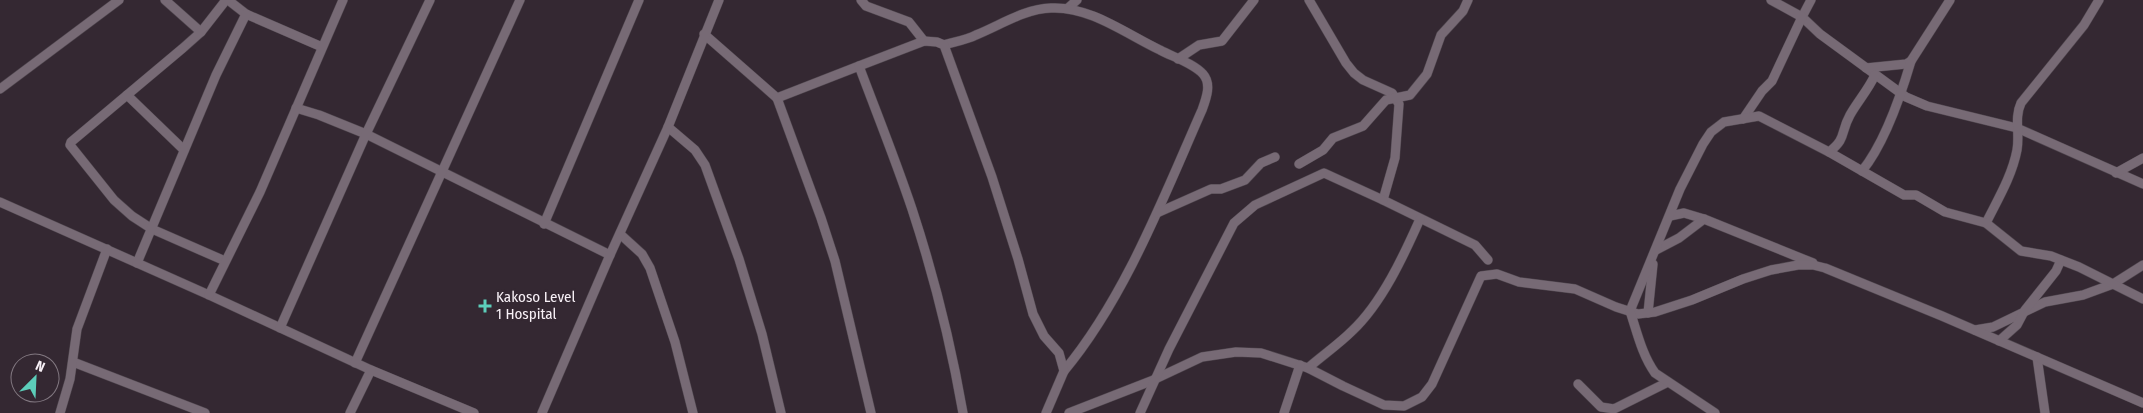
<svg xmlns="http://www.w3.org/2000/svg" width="2143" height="413" font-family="'Fira Sans Condensed',sans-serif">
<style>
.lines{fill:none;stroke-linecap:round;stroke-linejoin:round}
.minor-casing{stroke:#50474f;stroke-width:10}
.minor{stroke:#776a75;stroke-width:9}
.poi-dot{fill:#5cceba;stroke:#342832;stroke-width:2}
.labels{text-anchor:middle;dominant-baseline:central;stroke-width:4.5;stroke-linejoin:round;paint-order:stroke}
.poi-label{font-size:15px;fill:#f8f1f7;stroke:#342832;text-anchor:start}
</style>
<rect width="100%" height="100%" fill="#342832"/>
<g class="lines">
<!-- minor casing -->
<g class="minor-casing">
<g id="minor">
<path d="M165,0l36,32"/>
<path d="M228,0l18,14 76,33"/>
<path d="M861,0l5,6 43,16 15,19"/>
<path d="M1309,0l37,63 8,10 9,7 29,13 7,11 -4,54 -12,42 92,45 13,15"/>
<path d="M1811,0l-9,17 18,17 86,63 21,9 90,22 126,56"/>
<path d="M1068,8l9,-8"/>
<path d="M704,34l73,64 82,-32c18,48 37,95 53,143 22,67 39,135 51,204"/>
<path d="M944,45c10,-3 22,-5 32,-10 25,-10 48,-26 75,-27 39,-2 75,26 109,42 13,7 33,13 43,24 9,10 3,25 -1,36 -38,86 -77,188 -138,261"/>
<path d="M1178,59l21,-14 23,-4 32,-41"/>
<path d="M859,66l65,-25 13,1 7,3 48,132 26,82 15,55 11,22 15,17 5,18 -18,42"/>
<path d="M1866,68l40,-4 5,-3 39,-61"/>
<path d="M0,89l119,-89"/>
<path d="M127,95l57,55"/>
<path d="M777,98l44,120 14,43 36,152"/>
<path d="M296,108l23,7 47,19 244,121"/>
<path d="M1743,119l19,-28 10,-10 30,-64 -31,-17"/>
<path d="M668,127l27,23 10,15 34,94 23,75 19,79"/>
<path d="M1829,152c18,-14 11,-19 21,-37 8,-14 18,-25 25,-40"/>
<path d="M1299,164l24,-14 10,-12 30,-12 23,-26 24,-5 17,-21 14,-39 22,-24 5,-11"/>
<path d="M1862,171c22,-27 39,-76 49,-110"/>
<path d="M2116,173l27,-15"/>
<path d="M0,202l209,93 162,75 103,43"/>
<path d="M1157,213l54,-24h10l24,-9 16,-17 14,-6"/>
<path d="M1670,216l14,-3 20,6 109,44"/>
<path d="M1986,223c12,-24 26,-47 31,-73 3,-16 -3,-32 4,-47l63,-78 15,-25"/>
<path d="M544,224l95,-224"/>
<path d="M620,234l22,20 8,14 25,74 18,71"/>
<path d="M1656,250l23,-12 25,-19"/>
<path d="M225,261l-73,-32 -20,-13 -18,-16 -44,-55 1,-3 112,-94 18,-16 25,-32"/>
<path d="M137,263l79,-188 30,-61"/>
<path d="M209,295l51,-103 83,-192"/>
<path d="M1648,313l5,-49"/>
<path d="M280,328l86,-194 64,-134"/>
<path d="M1975,330l18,-3 52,-25 38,-7 30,-11 30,-19"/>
<path d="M1999,341l18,-16 8,-15 31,-39 5,-11"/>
<path d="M2037,357l8,56"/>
<path d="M73,362l132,51"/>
<path d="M355,363l165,-363"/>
<path d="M1308,368c15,-13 31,-24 44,-37 30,-28 52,-76 68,-112"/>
<path d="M1578,384l23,23 13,2 54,-27"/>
<path d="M60,413l10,-34 7,-50 30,-80"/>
<path d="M350,413l21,-43"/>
<path d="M542,413l68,-158 58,-128 51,-127"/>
<path d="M1069,413l82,-32 51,-24 34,-5 25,1 47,15 35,18 41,19 20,1 18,-9 10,-13 49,-108 16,-2 22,8 56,7 41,18 22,7 17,-2 37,-12 51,-21 28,-9 27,-5h15l12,3 117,48 201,87"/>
<path d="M1140,413l29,-64 65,-126 21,-18 69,-32 59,27"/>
<path d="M1284,413l16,-48"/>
<path d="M1715,413l-60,-40c-13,-18 -18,-41 -25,-62l50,-122 23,-45 8,-12 13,-10 35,-6 70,36 75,43h12l29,17 41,11 35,28 30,5 28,11 64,32"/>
</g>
</g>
<!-- minor -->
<use href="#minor" class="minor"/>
</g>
<!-- markers -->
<path class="poi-dot" d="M482.5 298.5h5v5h5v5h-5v5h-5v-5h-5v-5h5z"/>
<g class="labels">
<!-- poi labels -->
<g class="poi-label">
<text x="496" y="297">Kakoso Level<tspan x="496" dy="17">1 Hospital</tspan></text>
</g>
</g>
<!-- north arrow -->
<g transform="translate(35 378) rotate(24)"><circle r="24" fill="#342832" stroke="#827881"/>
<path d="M0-4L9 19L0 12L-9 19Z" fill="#5cceba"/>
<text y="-8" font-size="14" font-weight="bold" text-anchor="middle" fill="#f8f1f7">N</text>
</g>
</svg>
